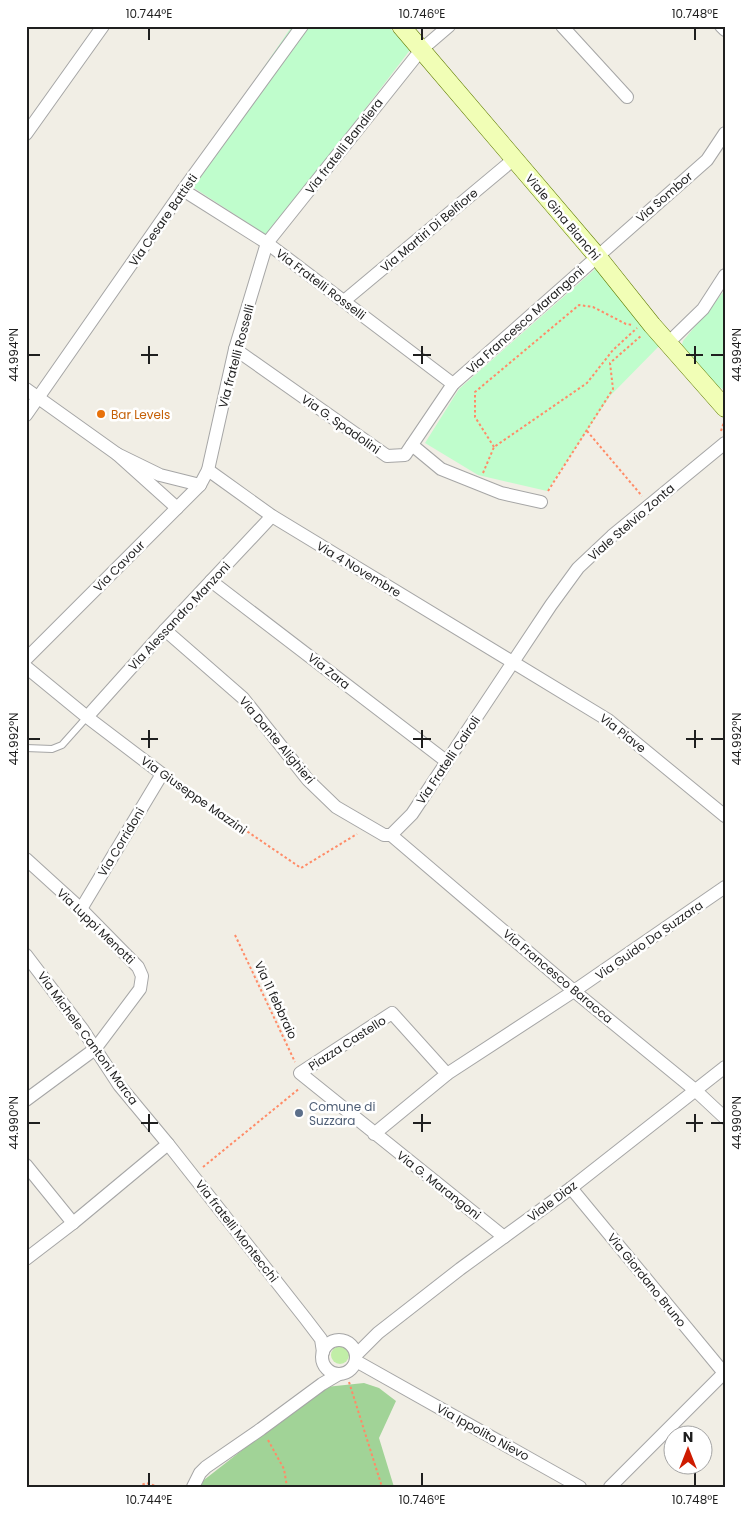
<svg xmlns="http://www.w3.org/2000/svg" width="751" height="1513" font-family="Poppins,sans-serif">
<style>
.grass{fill:#c1eea7}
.forest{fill:#a1d397}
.park{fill:#bffdcc}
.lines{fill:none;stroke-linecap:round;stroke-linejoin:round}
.lane-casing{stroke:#a6a6a6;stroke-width:8}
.street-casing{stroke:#a6a6a6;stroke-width:14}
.secondary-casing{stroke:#5f7c00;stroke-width:19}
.path{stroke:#ff8b67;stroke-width:2;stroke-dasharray:2.5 2.5;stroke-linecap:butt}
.lane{stroke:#fff;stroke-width:6}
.street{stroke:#fff;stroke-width:12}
.secondary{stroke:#f1feb6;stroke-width:18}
.ticks{fill:none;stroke:#1f1f1f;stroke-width:2}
.food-dot{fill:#e8710a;stroke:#fff;stroke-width:2}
.service-dot{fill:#5c6f8a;stroke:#fff;stroke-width:2}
.labels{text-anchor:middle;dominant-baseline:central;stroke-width:5;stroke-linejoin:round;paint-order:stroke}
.street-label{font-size:12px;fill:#1f1f1f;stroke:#fff}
.food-label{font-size:12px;fill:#c56008;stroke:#fff;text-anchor:start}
.service-label{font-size:12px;fill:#4e5e75;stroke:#fff;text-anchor:start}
.neatline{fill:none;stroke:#1f1f1f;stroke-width:2}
.ticks-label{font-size:12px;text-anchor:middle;fill:#1f1f1f}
</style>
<rect width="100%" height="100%" fill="#f1eee5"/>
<!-- grass -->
<circle class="grass" cx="340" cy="1355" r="9"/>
<!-- forest -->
<path class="forest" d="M364,1383l15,5 17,13 -17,37 15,49h-199l110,-86 21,-14z"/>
<!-- park -->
<g class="park">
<path d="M292,26h96l22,24 -142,186 -83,-54z"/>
<path d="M602,263l62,78 -54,55 -63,95 -69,-16 -53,-32 34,-54z"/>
<path d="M725,290v100l-12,-6 -31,-39 1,-4z"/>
</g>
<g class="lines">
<!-- lane casing -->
<g class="lane-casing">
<path id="lane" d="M26,748l26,1 10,-4 25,-28"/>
</g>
<!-- street casing -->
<g class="street-casing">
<g id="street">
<path d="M562,26l65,71"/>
<path d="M721,26l4,4"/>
<path d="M26,134l77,-108"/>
<path d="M183,190l84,53 186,141"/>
<path d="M344,301l170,-142"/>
<path d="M668,343l35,-34 22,-34"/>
<path d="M235,349l152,107 18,-1 48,-71 254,-224 18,-27"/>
<path d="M26,389l91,65"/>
<path d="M26,415l157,-225 119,-164"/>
<path d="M412,445l29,24 60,24 40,9"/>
<path d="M208,470l64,46 336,204 117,96"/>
<path d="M177,508l-60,-54 43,21 40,10"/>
<path d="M211,581l235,180"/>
<path d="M165,630l78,68 65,82 28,27 48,28h7l21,-21 139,-209 27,-37 34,-32 113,-93"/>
<path d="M26,659l174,-174 8,-15 27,-121 32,-106 154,-193 28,-24"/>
<path d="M26,667l61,50 75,57 -81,135"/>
<path d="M87,717l78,-87 107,-114"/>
<path d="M391,835l183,156 121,99 30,28"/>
<path d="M26,859l55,50 57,58 4,9 -2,13 -45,60 -69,51"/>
<path d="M26,955l57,75 36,55 49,59 137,174 16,21 2,13"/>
<path d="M447,1074l127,-83 151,-104"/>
<path d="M374,1134l73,-60 -55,-61 -92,60 204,164"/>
<path d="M26,1165l47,58"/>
<path d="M571,1188l153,185"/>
<path d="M26,1259l47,-36 95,-79"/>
<circle cx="339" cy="1357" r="17"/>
<path d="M357,1354l21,-21 82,-64 111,-81 154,-121"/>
<path d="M356,1361l224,126"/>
<path d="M193,1487l7,-14 6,-6 55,-38 61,-45 17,-10"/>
<path d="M610,1487l115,-115"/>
</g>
</g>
<!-- secondary casing -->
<g class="secondary-casing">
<path id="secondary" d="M401,26l196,230 55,69 73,83"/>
</g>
<!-- path -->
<g class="path">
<path d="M587,431l55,65"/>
<path d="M721,431l3,-9"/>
<path d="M494,447l-19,-30v-25l104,-87 14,2 33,17 7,1"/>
<path d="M483,473l11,-26 93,-64 26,-33 24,-22"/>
<path d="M548,491l65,-102 -3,-26 32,-28"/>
<path d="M173,781l128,87 56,-34"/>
<path d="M235,935l60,127"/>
<path d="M203,1167l97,-79"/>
<path d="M349,1382l33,105"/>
<path d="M268,1440l16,29 3,18"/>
<path d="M138,1487l8,-4 14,4"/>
</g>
<!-- lane -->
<use href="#lane" class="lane"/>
<!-- street -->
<use href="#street" class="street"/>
<!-- secondary -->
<use href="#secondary" class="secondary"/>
</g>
<!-- ticks -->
<path class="ticks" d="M149,28v12M422,28v12M695,28v12M149,346v18M422,346v18M695,346v18M28,355h12M141,355h17M413,355h18M686,355h17M711,355h13M149,730v18M422,730v18M695,730v18M28,739h12M141,739h17M413,739h18M686,739h17M711,739h13M149,1114v18M422,1114v18M695,1114v18M28,1123h12M141,1123h17M413,1123h18M686,1123h17M711,1123h13M149,1473v13M422,1473v13M695,1473v13"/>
<!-- markers -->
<circle class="food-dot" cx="101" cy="414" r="5"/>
<circle class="service-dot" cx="299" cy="1113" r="5"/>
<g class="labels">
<!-- street labels -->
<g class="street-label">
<text transform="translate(344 146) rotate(-52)">Via fratelli Bandiera</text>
<text transform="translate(664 197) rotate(-41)">Via Sombor</text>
<text transform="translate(563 217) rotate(50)">Viale Gina Bianchi</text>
<text transform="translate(163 220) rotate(-55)">Via Cesare Battisti</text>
<text transform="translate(429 230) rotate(-40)">Via Martiri Di Belfiore</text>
<text transform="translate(321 284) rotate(37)">Via Fratelli Rosselli</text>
<text transform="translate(525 320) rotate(-42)">Via Francesco Marangoni</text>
<text transform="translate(236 356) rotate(-75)">Via fratelli Rosselli</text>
<text transform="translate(341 424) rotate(35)">Via G. Spadolini</text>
<text transform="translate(631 522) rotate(-41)">Viale Stelvio Zonta</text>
<text transform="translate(119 566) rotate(-45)">Via Cavour</text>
<text transform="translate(359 569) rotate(31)">Via 4 Novembre</text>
<text transform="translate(179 616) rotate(-47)">Via Alessandro Manzoni</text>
<text transform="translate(329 671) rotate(38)">Via Zara</text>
<text transform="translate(623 733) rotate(38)">Via Piave</text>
<text transform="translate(277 740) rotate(50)">Via Dante Alighieri</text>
<text transform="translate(448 760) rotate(-56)">Via Fratelli Cairoli</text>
<text transform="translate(194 795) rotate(35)">Via Giuseppe Mazzini</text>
<text transform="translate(121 842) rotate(-59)">Via Corridoni</text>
<text transform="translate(96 926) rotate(44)">Via Luppi Menotti</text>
<text transform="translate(649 940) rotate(-35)">Via Guido Da Suzzara</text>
<text transform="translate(558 976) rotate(40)">Via Francesco Baracca</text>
<text transform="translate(276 1000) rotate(65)">Via 11 febbraio</text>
<text transform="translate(88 1038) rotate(54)">Via Michele Cantoni Marca</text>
<text transform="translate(347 1043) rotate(-33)">Piazza Castello</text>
<text transform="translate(439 1185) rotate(38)">Via G. Marangoni</text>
<text transform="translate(552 1201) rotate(-37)">Viale Diaz</text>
<text transform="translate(237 1231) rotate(52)">Via fratelli Montecchi</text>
<text transform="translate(647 1280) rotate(51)">Via Giordano Bruno</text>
<text transform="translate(483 1432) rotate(29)">Via Ippolito Nievo</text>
</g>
<!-- food labels -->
<g class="food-label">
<text x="111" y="414">Bar Levels</text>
</g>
<!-- service labels -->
<g class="service-label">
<text x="309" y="1106">Comune di<tspan x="309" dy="14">Suzzara</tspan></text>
</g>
</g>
<!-- border -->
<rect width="751" height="1513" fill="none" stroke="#ffffff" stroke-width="55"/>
<!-- north arrow -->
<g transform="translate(688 1450)"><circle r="24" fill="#ffffff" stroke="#a5a5a5"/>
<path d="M0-4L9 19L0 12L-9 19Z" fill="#ce1b00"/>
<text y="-8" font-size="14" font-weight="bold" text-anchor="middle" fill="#1f1f1f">N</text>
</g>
<rect x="28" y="28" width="696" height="1458" class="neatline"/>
<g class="ticks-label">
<text x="149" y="18">10.744°E</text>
<text x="422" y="18">10.746°E</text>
<text x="695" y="18">10.748°E</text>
<text transform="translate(14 355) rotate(-90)" y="4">44.994°N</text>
<text transform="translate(737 355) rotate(-90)" y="4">44.994°N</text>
<text transform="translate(14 739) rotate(-90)" y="4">44.992°N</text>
<text transform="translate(737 739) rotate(-90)" y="4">44.992°N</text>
<text transform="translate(14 1123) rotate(-90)" y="4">44.990°N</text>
<text transform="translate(737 1123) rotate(-90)" y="4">44.990°N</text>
<text x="149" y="1504">10.744°E</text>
<text x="422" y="1504">10.746°E</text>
<text x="695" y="1504">10.748°E</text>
</g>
</svg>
